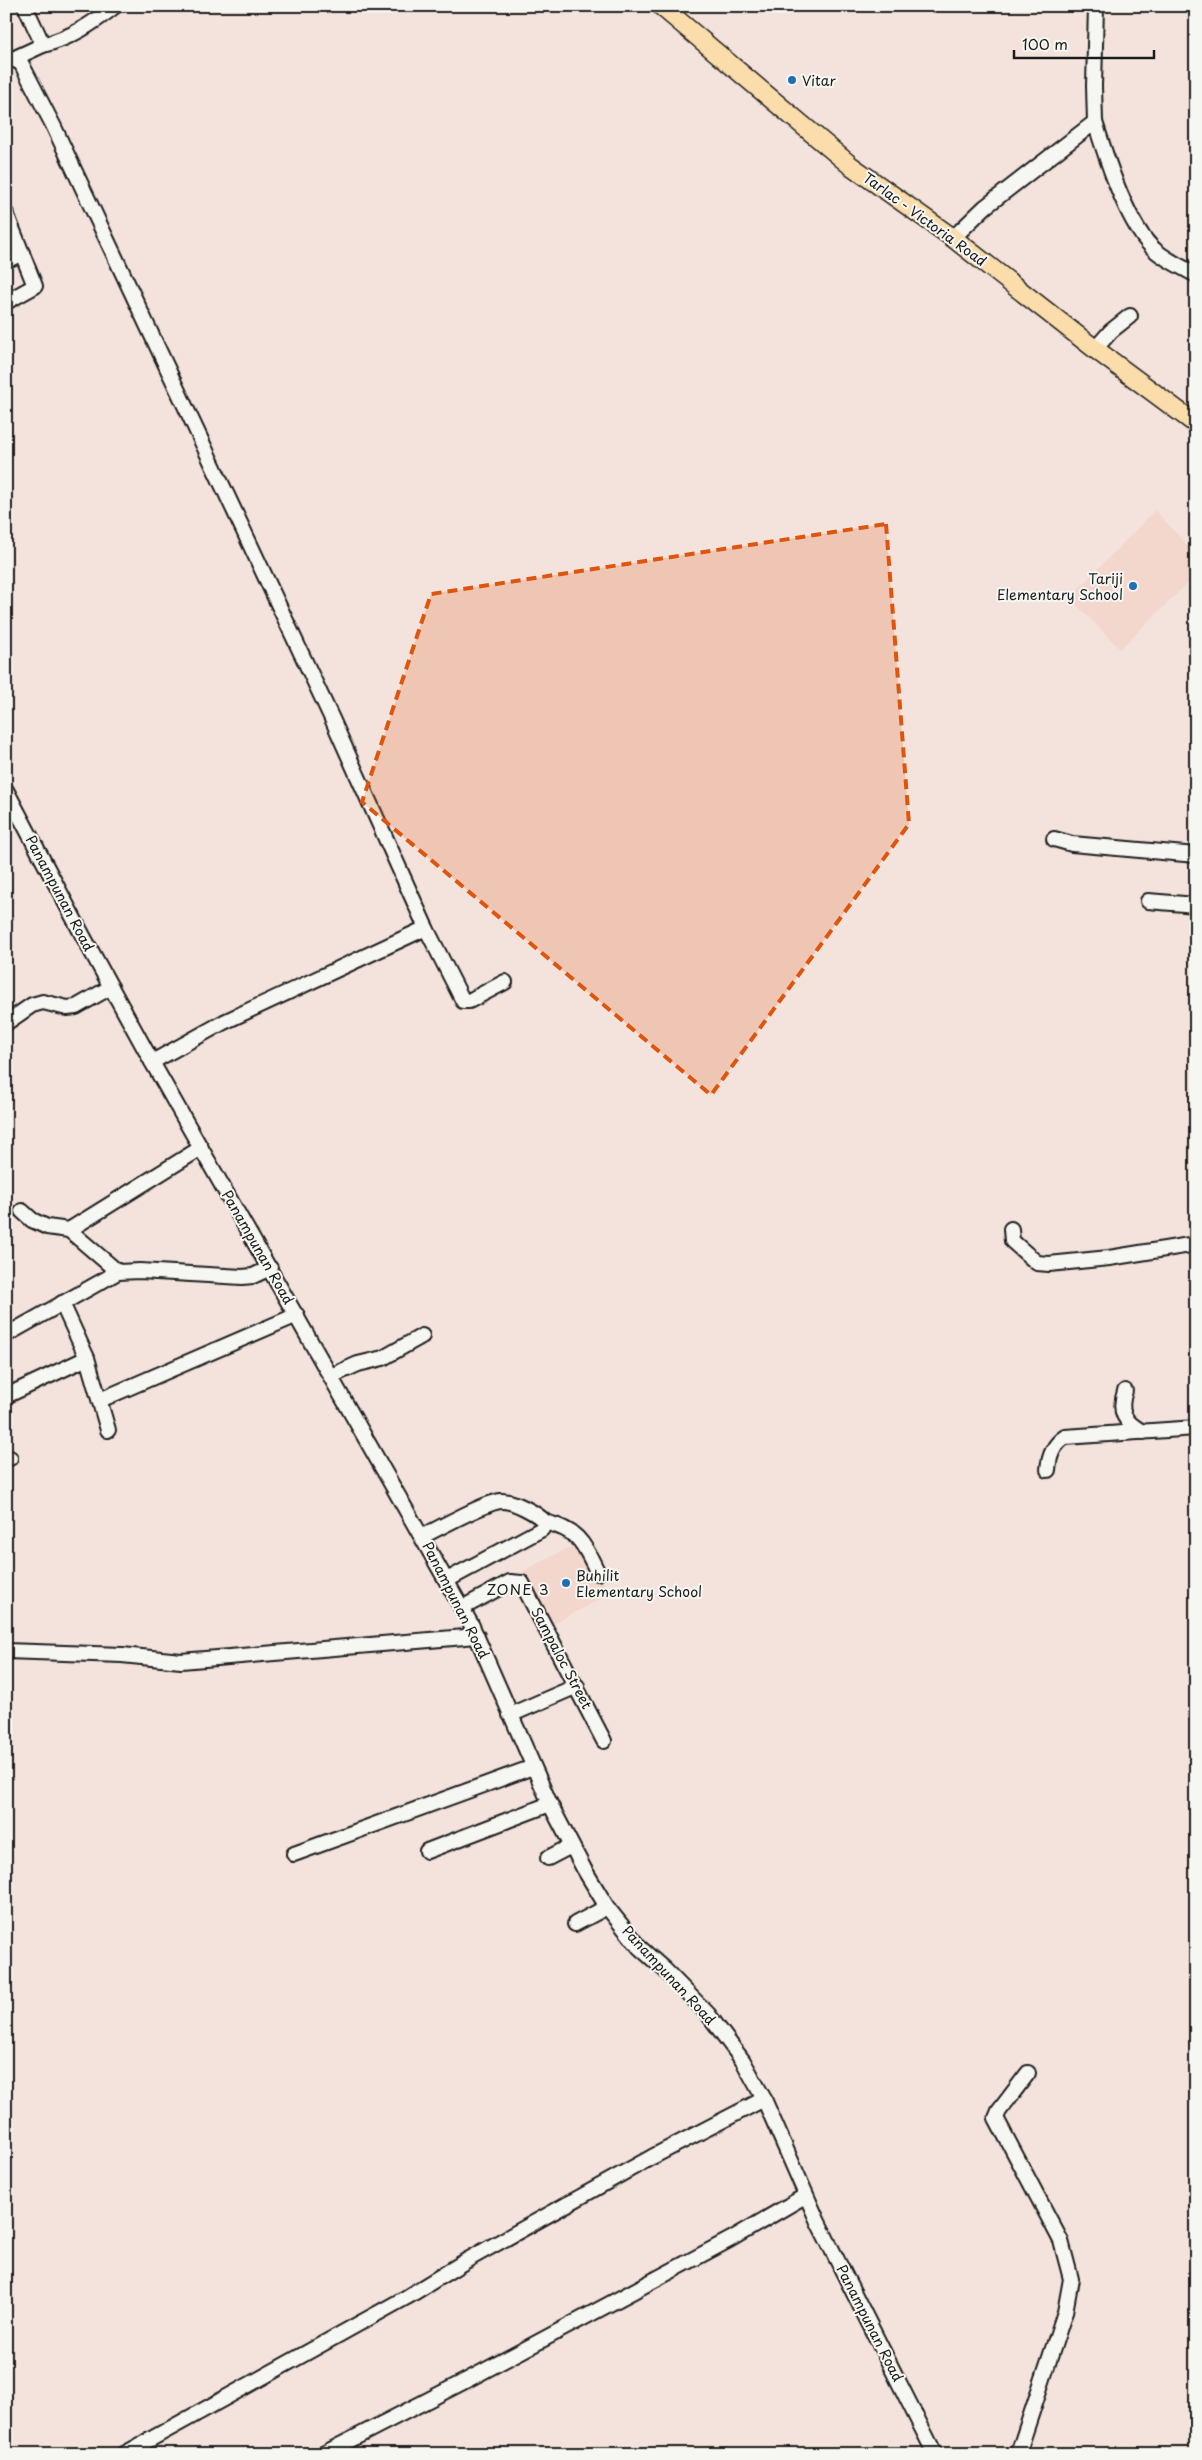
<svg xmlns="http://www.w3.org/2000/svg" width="1202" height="2460" font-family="'Playpen Sans',sans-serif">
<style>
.built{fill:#f3d6cc}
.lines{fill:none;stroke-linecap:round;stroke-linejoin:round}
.minor-casing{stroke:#1c1c1c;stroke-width:18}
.major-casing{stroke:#1c1c1c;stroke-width:21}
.minor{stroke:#f6f6f2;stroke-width:14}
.major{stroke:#fbddab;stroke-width:18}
.marked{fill:#de560d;fill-opacity:0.2;stroke:#de560d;stroke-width:4;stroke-dasharray:10 6;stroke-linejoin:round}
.poi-dot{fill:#1f6fb2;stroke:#f6f6f2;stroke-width:2}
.labels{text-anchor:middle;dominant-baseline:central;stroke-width:4;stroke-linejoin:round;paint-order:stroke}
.poi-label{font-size:14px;fill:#1c1c1c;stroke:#f6f6f2;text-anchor:start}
.street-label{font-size:14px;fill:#1c1c1c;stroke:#f6f6f2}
.neighbourhood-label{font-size:15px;letter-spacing:1px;fill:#1c1c1c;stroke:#f6f6f2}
</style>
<rect width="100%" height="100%" fill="#f4e3dc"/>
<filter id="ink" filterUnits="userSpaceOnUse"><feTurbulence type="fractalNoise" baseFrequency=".02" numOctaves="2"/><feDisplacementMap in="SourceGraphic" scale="10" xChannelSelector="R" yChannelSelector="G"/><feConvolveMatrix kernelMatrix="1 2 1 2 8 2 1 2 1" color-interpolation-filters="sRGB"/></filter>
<g filter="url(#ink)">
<!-- built -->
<g class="built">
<path d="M1155,510l41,45v20l-76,74 -50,-51z"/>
<path d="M580,1542l30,52 -59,31 -28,-54z"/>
</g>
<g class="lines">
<!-- minor casing -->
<g class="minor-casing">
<g id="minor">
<path d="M43,45c28,-7 49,-21 72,-39"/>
<path d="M6,56l15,7 33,64 279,594 93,207"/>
<path d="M15,58l28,-13 -18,-39"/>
<path d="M1095,122c11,35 33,106 61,129 12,10 26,16 40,24"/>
<path d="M6,213l29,73 -29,16"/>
<path d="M953,238l32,-31 110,-85 -1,-36 2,-80"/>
<path d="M6,261l16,-8"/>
<path d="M1095,349l16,-18 19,-15"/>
<path d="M6,790l77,146 69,126 320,564 78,178 34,65 23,38 32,40 26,23 43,44 35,47 21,38 54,123 117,232"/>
<path d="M1054,839l18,5 124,11"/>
<path d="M1148,901l48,4"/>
<path d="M6,1023l26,-18 11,-3 24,6 9,-1 35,-20"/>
<path d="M152,1062l72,-40 202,-94 37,73h6l36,-19"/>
<path d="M22,1211l10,9 15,7 22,3 49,42"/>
<path d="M1011,1229l1,12 25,22 12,1 60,-6 87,-14"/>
<path d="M69,1230l132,-82"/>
<path d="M6,1335l112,-63 22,-1 102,6 11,-1 17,-8"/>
<path d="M87,1358l21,72"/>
<path d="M331,1376l27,-12 25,-6 39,-22"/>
<path d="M1125,1391c-7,21 -1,31 18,41"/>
<path d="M6,1396l81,-38 -25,-55"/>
<path d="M100,1400l197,-85"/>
<path d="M6,1458h4"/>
<path d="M1048,1470c1,-14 5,-25 17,-33l131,-9"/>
<path d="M545,1522c35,9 38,21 53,51"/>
<path d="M423,1536c16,-8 63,-34 78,-35 12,-1 37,13 44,21l-3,7 -95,51"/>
<path d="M462,1608l48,-26 12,1 82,158"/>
<path d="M6,1651l116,4 59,6 296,-25"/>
<path d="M510,1715l67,-29"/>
<path d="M427,1851l123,-47"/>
<path d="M294,1854l239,-87"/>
<path d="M548,1858l23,-12"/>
<path d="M575,1924l32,-17"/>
<path d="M124,2454l283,-157 62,-38 183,-102 112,-58"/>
<path d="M323,2454l146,-75 262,-140 74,-43"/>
<path d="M1018,2454l47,-142 6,-33 -10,-38 -65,-123 3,-7 29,-38"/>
</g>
</g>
<!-- major casing -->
<g class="major-casing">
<path id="major" d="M661,6l189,159 103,73 142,111 101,75"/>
</g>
<!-- minor -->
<use href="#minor" class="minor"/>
<!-- major -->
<use href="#major" class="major"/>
</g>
</g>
<!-- marked area -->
<path class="marked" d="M886,524l23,300 -198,271 -349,-293 69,-208z"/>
<!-- markers -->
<g class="poi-dot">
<circle cx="792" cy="80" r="5"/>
<circle cx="1133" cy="586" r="5"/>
<circle cx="566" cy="1583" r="5"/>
</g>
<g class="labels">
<!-- poi labels -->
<g class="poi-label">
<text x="802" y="80">Vitar</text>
<text x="1123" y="578" text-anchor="end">Tariji<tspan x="1123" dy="16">Elementary School</tspan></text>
<text x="576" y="1575">Buhilit<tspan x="576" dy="16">Elementary School</tspan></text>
</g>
<!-- street labels -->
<g class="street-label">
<text transform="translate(925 219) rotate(36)">Tarlac - Victoria Road</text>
<text transform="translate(60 893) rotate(62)">Panampunan Road</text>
<text transform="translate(258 1247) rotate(60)">Panampunan Road</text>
<text transform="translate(456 1600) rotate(63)">Panampunan Road</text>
<text transform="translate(562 1658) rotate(62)">Sampaloc Street</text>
<text transform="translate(669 1975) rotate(47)">Panampunan Road</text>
<text transform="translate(870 2323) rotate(63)">Panampunan Road</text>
</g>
<!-- neighbourhood labels -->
<g class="neighbourhood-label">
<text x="518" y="1588">ZONE 3</text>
</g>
</g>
<!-- margin -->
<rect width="1202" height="2460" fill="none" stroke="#f6f6f2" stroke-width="25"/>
<rect x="12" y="12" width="1177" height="2435" fill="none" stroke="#1c1c1c" stroke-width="2" filter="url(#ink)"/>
<!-- scale -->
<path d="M1014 50v8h140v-8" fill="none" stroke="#1c1c1c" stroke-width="2.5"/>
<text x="1022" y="50" font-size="15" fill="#1c1c1c" stroke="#f6f6f2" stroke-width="4" paint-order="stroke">100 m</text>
</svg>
